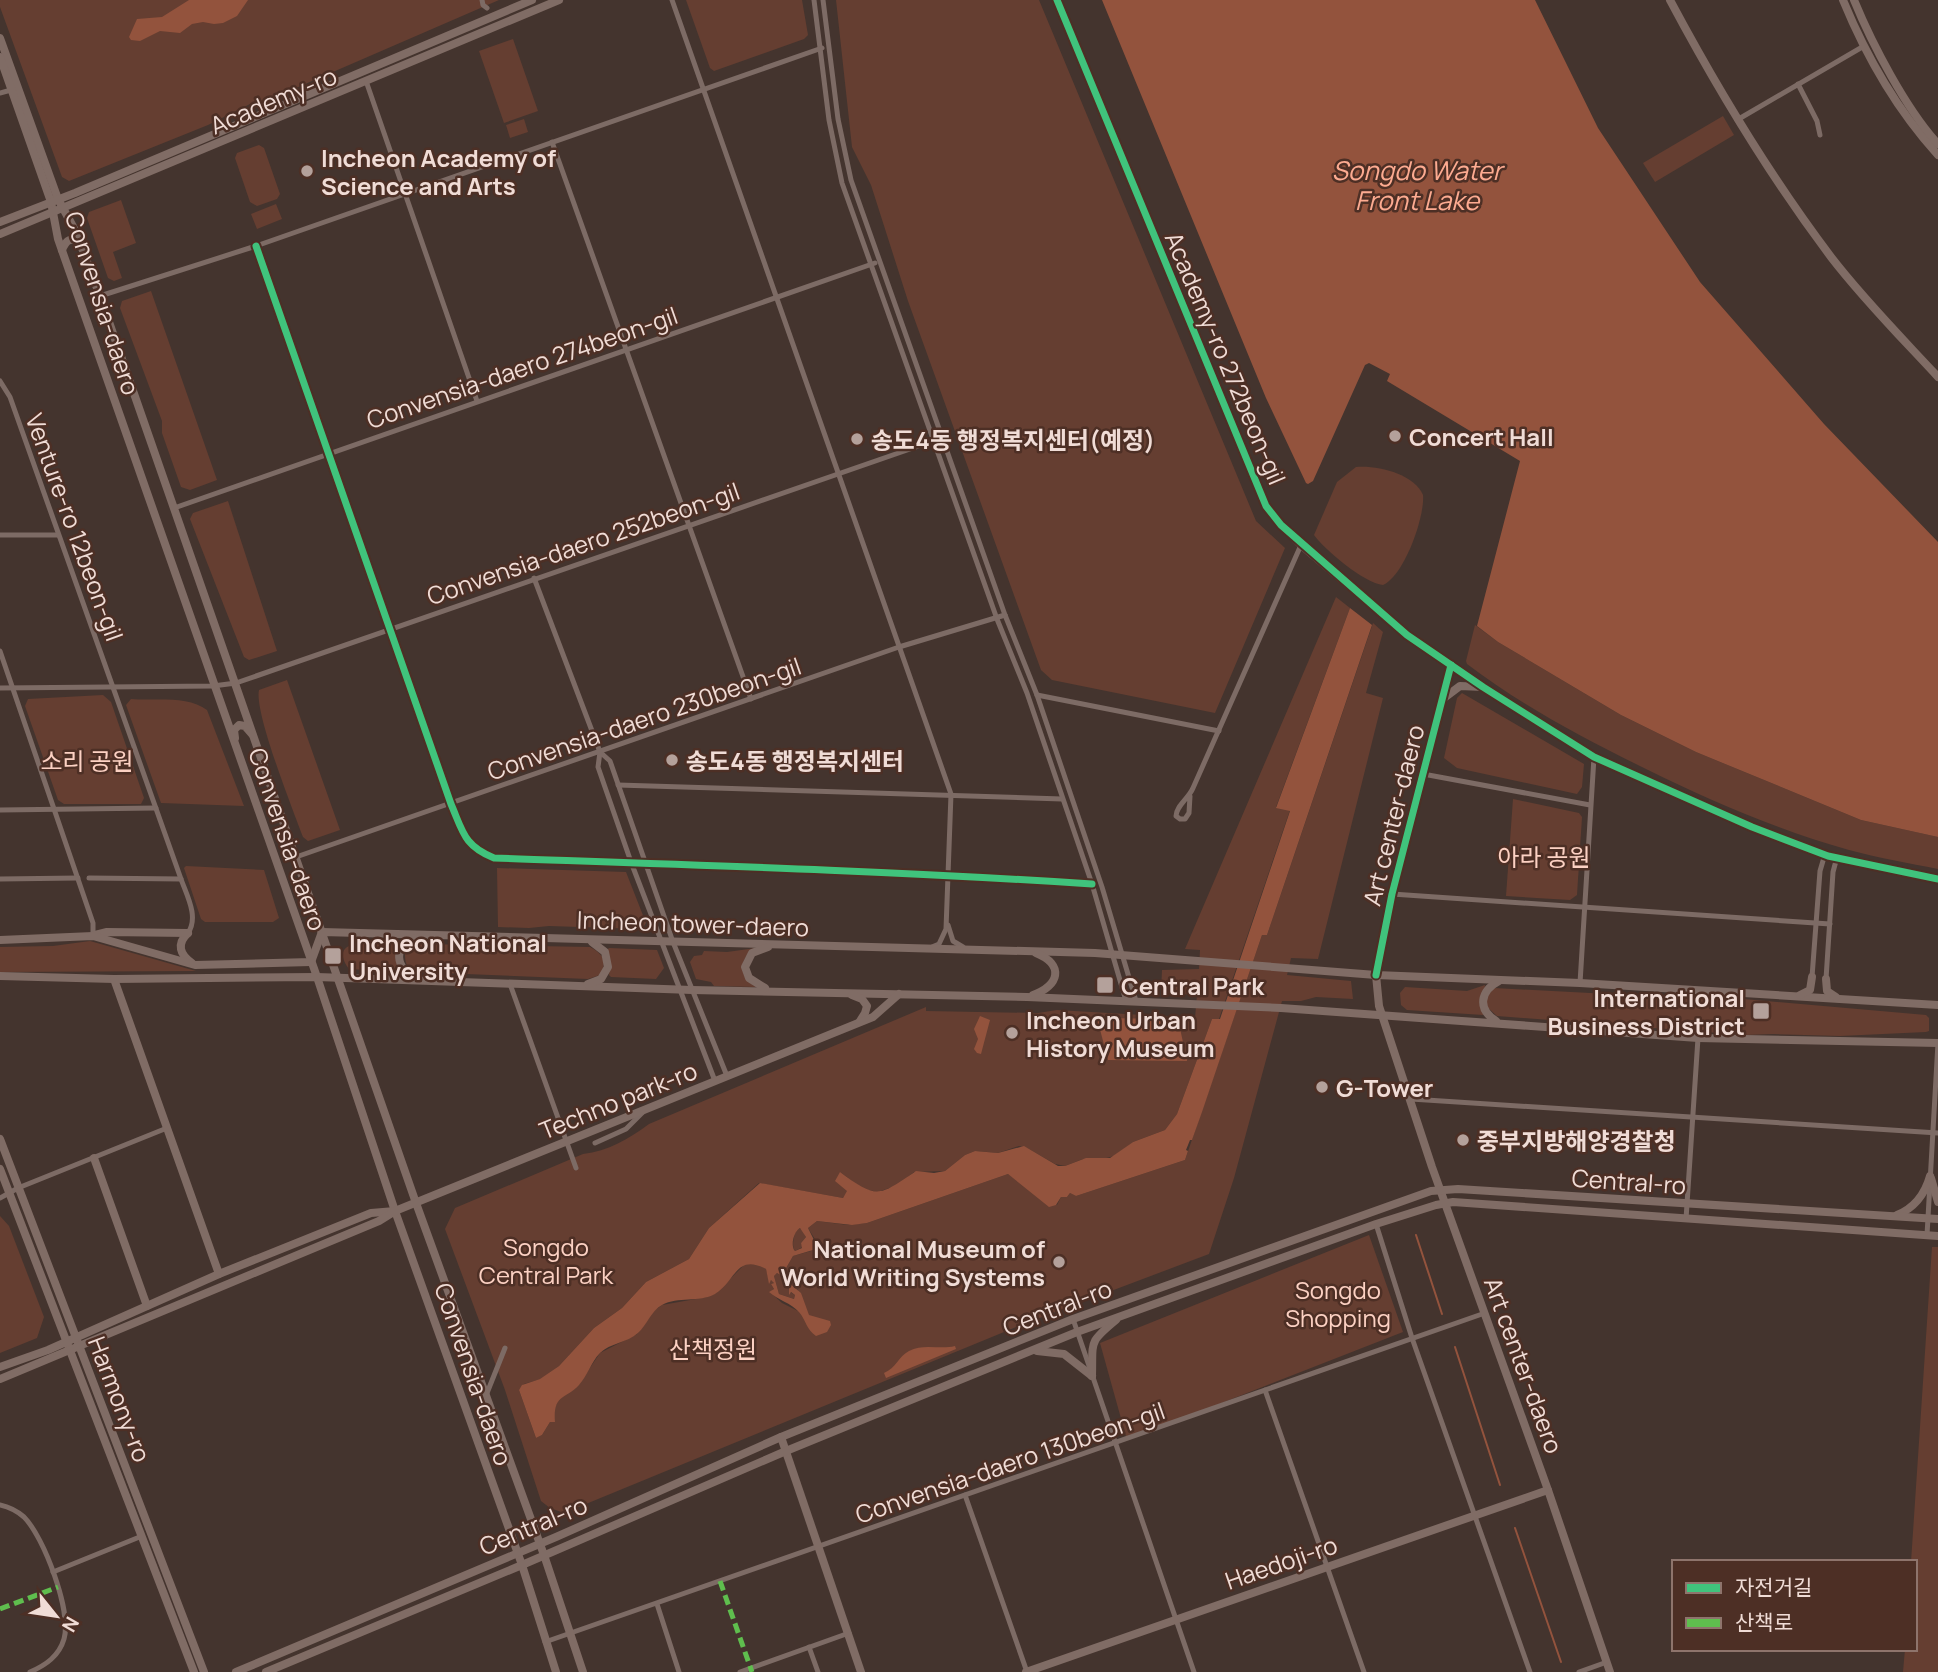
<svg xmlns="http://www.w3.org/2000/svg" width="1938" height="1672" font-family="Manrope,'Noto Sans KR',sans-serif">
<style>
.green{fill:#653e31}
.water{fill:#93533d;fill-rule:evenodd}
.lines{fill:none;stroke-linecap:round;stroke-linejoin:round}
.stream{stroke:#93533d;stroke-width:2}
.street{stroke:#7d6b65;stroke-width:5}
.secondary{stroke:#806c65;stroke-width:8}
.quiet{stroke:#5fbe4e;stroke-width:5;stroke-dasharray:10 5;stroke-linecap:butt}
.cycleway-casing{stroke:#4d2f25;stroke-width:11}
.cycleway{stroke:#40c37c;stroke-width:7}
.poi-dot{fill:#b4a19b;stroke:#4d2f25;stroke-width:2.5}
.labels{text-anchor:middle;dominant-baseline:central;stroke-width:5;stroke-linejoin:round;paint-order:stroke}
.street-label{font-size:24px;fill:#f0dcd6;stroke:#4d2f25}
.poi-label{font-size:24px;font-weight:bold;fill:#f0dcd6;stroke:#4d2f25;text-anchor:start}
.park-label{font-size:24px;fill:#fcd1c3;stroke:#4d2f25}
.water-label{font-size:26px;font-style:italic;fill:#fdab91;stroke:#4d2f25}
</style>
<rect width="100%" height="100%" fill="#44342e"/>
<!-- green -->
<g class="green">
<path d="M0,0h499l-233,101 -14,2 -44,22 -139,56 -7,-4 -62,-170z"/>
<path d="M686,0h116l6,35 -4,4 -90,32 -4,-3z"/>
<path d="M836,0h203l217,521 29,27 -70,165 -163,-33 -11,-10 -133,-369 -37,-116 -19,-38z"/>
<path d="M513,39l25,72 -34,12 -25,-72z"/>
<path d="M1723,116l11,19 -79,47 -12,-19z"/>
<path d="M524,119l4,13 -18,6 -4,-13z"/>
<path d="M259,145l5,3 16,46 -3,5 -20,7 -7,-4 -15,-44 2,-5z"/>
<path d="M121,200l15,43 -23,9 9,26 -8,3 -6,-3 -21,-60 2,-6z"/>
<path d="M276,204l6,15 -25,10 -6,-15z"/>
<path d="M151,291l66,189 -27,10 -9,-3 -19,-54v-12l-42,-113 2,-7z"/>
<path d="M1356,467c22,-2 58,7 67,28 2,22 -19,81 -40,90 -19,-2 -57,-34 -69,-50l23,-53z"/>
<path d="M228,501l49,150 -28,9 -5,-3 -54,-138 3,-6z"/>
<path d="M1336,597l14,11 -74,199 14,3 -71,209h-7l-35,95 -12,16 -32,12 -19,14 -15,4 -16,-1 -18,7 -10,-2 -28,-16 -8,-2 -21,7 -23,-2 -10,4 -20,16 -31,1 -16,13 -20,7 -15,-3 -23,-17 8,19 -5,7 -84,-15 -50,45 -20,31 -43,23 -24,26 -28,20 -35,38 -18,13 -17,5 -5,6 17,48 6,-3 8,-13h5l-1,-11 4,-11 21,-16 21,-31 37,-19 18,-24 7,-5 45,-8 9,-4 29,-29 10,-1 11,6 3,12 3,-1 2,3 -3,1 3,5 -4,3 12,11 16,8v-21l-10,-8 -3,-12 8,-14 18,-5 5,-10 -8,-13 9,-7 31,4 19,-2 141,-49 49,31 4,-8h6l3,-4 6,3 109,-36 77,-225h5l106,-312 10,9 -17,61 17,5 -65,261 -27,-1 -4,17 64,6 2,18 -37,-2 -15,4h-19l-48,177 -25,76 -188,71 -457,188 -14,-5 -9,-7 -36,-111 -60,-161 10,-21 128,-54c25,-3 46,-15 66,-30l277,-117v4l112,2 19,-3 138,8 2,-23 -36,-2 1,-23 37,-1 1,-19 -15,-1z"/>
<path d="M1475,625l23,17 123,73 75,37 165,68 77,17v32c-29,-6 -60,-11 -89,-19 -69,-19 -138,-49 -203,-81 -61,-30 -124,-63 -179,-105l-1,-3z"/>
<path d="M287,680l53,150 -32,11 -5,-4c-10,-27 -49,-125 -44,-147z"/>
<path d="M1462,693l122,71 -2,23 -5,7 -120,-26 -13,-10 13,-60z"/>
<path d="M103,695l8,7 33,96 -3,6h-77l-6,-4 -33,-94 3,-7z"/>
<path d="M131,699c24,2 57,-4 76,11l37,96 -83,-3 -35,-98z"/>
<path d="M1513,799l66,14 3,4 -5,78 -7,5 -64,-4z"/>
<path d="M186,866l78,4 15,48 -6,4h-68l-4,-3 -17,-51z"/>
<path d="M497,868l129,4 20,51 -4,6 -93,-3 -20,2 -31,-1z"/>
<path d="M400,940l2,2 -3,5 3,23 -2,2 -51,-3c-25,-35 35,-25 51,-29z"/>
<path d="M90,941l106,30 -196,1v-25l53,-1z"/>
<path d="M416,944l174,3c13,7 18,14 10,28l-12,4 -173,-7c-9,-5 -10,-9 -10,-19z"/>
<path d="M609,948l48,2 7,18 -8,11 -45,-2 -2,-2 1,-9 -3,-16z"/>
<path d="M756,948c-18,10 -18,29 0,39l-42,-1 -3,-4 -15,-3 -6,-17 4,-6 8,-1 2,-4 23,1z"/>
<path d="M1485,985l-2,30 -76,-5 -6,-5 -1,-12 5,-6 62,4z"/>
<path d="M1494,988l153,8 40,-2 239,21 3,3v13l-3,1 -86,4 -67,-2 -28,1 -248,-19 -10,-9v-11z"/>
<path d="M0,1216l9,10 35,91 -7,21 -37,15z"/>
<path d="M798,1228l4,1 4,8 -5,6 2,4 -8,4c-4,-4 -1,-19 3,-23z"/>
<path d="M1369,1235l34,97 -276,108 -27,-97z"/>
<path d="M1932,1247h6v425h-35l2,-23h10v-87h-4z"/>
<path d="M777,1273l5,3v6l6,2 2,8 5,3 -1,4 -15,-5 -5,-18z"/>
</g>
<!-- water -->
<g class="water">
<path d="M189,0h59l-11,16 -14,7 -9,1 -11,-2 -11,2 -12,9 -20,-2 -20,10 -9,-1 -2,-3 8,-18 25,-2z"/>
<path d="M1102,0h433l63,128 102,154 124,142 114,118v295l-77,-17 -165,-68 -75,-37 -123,-73 -21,-16 43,-165 -133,-80 3,-7 -21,-11 -4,2 -52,116 -5,3 -2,-1 -40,-85z"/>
<path d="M1350,608l22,17 -105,310h-5l-60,177 -10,28h-2l-4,10 2,1 -3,9 -109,36 -6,-3 -3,4h-6l-5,8 -7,2 -41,-33 -141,49 -15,2 -35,-4 -9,7 8,16 -3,6 -20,6 -8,14 3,12 13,11 8,22 21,6 1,4 -4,7 -11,4c-10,-7 -10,-16 -17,-24 -8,-9 -21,-12 -30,-20l5,-3 -3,-5 3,-1 -3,-3 -2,4 -3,-15c-30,-16 -30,12 -51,25 -16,9 -37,2 -53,11 -11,6 -15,20 -24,28 -11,10 -28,10 -38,20 -9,9 -12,22 -21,32 -14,15 -26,9 -24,37h-5l-8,13 -6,3 -17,-48 3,-5 18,-6 19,-13 35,-38 28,-20 24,-26 43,-23 20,-31 51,-45 83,15 4,-7 -12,-10 5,-9c38,28 39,24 76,-1l18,2 11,-2 20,-16 10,-4 23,2 26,-7 34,20h7l21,-8h24l23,-16 32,-12 12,-16 35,-95h8l70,-208 -14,-3zM800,1228l6,9 -5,6 1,5 -7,3c-5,-5 -1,-20 5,-23zM777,1273l5,3v6l7,5v8l2,-3 4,3 -1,4 -15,-5 -5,-18z"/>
<path d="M980,1016l10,4 -9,34 -4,-1 -3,-4 4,-10 -4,-10z"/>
<path d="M1097,1018l81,1 9,42 -79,-1z"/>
<path d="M955,1346l1,3 -70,29 -2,-5c12,-5 15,-17 25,-22 15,-8 31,-1 46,-5z"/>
</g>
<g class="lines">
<!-- stream -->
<g class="stream">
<path d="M1416,1235l26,79"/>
<path d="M1455,1347l45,138"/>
<path d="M1515,1528l46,134"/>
</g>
<!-- street -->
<g class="street">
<path d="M482,0l1,5 4,3"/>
<path d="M672,0l279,794 -5,135 -7,15 -7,3"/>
<path d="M814,0l15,120 13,63 155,436 30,74 65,191 34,117"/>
<path d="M823,0l15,119 13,61 154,435 32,80 65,192 34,114"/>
<path d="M366,81l111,320"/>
<path d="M1798,84l19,37 3,14"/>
<path d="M0,93l11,-3"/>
<path d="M1737,120l127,-74"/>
<path d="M552,142l199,557"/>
<path d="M256,246l195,558c12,28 13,42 43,54 200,7 399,13 598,26"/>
<path d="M100,296l156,-50 566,-198"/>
<path d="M0,381l10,16 171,482c6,17 18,38 7,54"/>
<path d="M174,508l701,-245"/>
<path d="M0,535h58"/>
<path d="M534,578l66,174 10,9 63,181 54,134"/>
<path d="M0,651l93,272v13"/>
<path d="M1451,665l143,92 158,70 76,29 110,23"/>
<path d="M0,688l213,-2 23,-3 700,-243"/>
<path d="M1037,695l182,36"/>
<path d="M600,752l-2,15 33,95 84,219"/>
<path d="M1423,774l167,31"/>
<path d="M618,785l444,14"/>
<path d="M1190,796l-1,17 -4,6h-5l-4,-3c0,-10 13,-18 17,-28l108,-243"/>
<path d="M0,810l156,-2"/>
<path d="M296,857l603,-210 106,-32"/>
<path d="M89,878l92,1"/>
<path d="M0,879l78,-1"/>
<path d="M1392,894l438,30"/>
<path d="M948,925l5,16 10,6"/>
<path d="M1812,977l8,-106 5,-17"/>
<path d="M1826,979l7,-107 4,-15"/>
<path d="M1580,983l14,-226"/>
<path d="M510,984l66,184"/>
<path d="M1411,1099l527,34"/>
<path d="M595,1143l31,-14 18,-18"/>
<path d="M0,1198l18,-10 149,-60"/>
<path d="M1686,1219l12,-181"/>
<path d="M1376,1224l36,114 118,334"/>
<path d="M1927,1235l11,-192"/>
<path d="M1073,1319l121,353"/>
<path d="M1265,1390l99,282"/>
<path d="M487,1393l18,-45"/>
<path d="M965,1495l62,177"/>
<path d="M0,1505c9,2 17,6 24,12 20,20 48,95 40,122 -5,17 -18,26 -34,33"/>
<path d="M53,1572l89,-36"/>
<path d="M657,1604l22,68"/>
<path d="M545,1642l940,-329"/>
<path d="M809,1647l9,25"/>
<path d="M740,1672l109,-39"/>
<path d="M1579,1672l28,-10"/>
</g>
<!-- secondary -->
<g class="secondary">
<path d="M1057,0l209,506 8,11 27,28 106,90 44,30 -59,229 -16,81 3,31 53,161 116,323 62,182"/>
<path d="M1670,0c48,90 100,176 161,257 33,43 71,81 107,120"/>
<path d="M1843,0c23,56 54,110 95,155"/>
<path d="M1854,0c18,44 52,109 84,144"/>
<path d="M0,38l58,161 18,33 24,64 316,907 128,352 39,117"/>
<path d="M0,57l51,145 7,37 259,738 78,234 127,354 34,107"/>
<path d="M0,222l75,-29 457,-193"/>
<path d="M0,234l559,-234"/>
<path d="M62,250c4,-10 9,-14 19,-6"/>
<path d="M1444,698l16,-12 23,1"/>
<path d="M235,738l-1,-8 5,-5 6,1 7,8"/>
<path d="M188,933c-12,11 -8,22 4,30"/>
<path d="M95,935l12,-3 81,1"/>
<path d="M0,940l93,-4 102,29 116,-3 11,-30 773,21 281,22 204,8 358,22"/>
<path d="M0,976l114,3 203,-2 375,13 335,7 254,11 417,30 240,5"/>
<path d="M114,979l105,295"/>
<path d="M417,979c-22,-11 -26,-33 1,-42"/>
<path d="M1826,979l1,12 9,6"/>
<path d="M588,984l13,-5 7,-12 -3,-15 -13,-10"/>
<path d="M765,988l-16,-10 -4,-11 7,-14 16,-6"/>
<path d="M852,995l10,4 5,7 -2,7 -5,8"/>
<path d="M1033,995c26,-9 32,-30 3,-42"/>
<path d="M1800,995l10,-5 2,-13"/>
<path d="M1496,1021c-19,-12 -16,-30 3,-40"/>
<path d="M0,1139l204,533"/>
<path d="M94,1158l53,148"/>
<path d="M0,1169l194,503"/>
<path d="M1931,1178l7,24"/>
<path d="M1897,1215c17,-7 28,-21 33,-39"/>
<path d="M1037,1351l27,3 28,22"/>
<path d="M0,1367l48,-17 171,-76 152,-61 24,-2"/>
<path d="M1092,1376c1,-35 -4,-33 24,-56"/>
<path d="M0,1379l379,-158 16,-10 478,-194 26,-23"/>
<path d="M781,1437l80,235"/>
<path d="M236,1672l320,-135 225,-100 292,-118 358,-128 27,-2 480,30"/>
<path d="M266,1672l256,-107 264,-114 291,-119 299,-108 60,-19 17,-3 485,34"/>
<path d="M1026,1672l522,-182"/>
</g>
<!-- quiet -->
<g class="quiet">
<path d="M720,1581l32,91"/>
<path d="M0,1609l58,-22"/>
</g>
<!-- cycleway casing -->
<g class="cycleway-casing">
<g id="cycleway">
<path d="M1057,0l209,506 15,19 126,110 76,52 111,70 158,70 76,29 110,23"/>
<path d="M256,246l195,558c12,28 13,42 43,54 200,7 399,13 598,26"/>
<path d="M1376,975l16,-81 59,-229"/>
</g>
</g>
<!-- cycleway -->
<use href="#cycleway" class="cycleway"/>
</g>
<!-- markers -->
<g class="poi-dot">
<circle cx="307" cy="171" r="7"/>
<circle cx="1395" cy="436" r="7"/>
<circle cx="857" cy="439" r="7"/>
<circle cx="672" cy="760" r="7"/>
<rect x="324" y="947" width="18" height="18" rx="3.5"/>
<rect x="1096" y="976" width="18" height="18" rx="3.5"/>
<rect x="1752" y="1002" width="18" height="18" rx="3.5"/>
<circle cx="1012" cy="1033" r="7"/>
<circle cx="1322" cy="1087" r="7"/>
<circle cx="1463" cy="1140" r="7"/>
<circle cx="1059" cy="1262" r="7"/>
</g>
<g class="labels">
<!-- street labels -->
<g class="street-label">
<text transform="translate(273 100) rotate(-23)">Academy-ro</text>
<text transform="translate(103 303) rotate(72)">Convensia-daero</text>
<text transform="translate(1226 358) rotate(67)">Academy-ro 272beon-gil</text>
<text transform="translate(522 367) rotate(-19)">Convensia-daero 274beon-gil</text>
<text transform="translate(75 527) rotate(70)">Venture-ro 12beon-gil</text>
<text transform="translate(583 543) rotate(-19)">Convensia-daero 252beon-gil</text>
<text transform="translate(644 718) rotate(-19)">Convensia-daero 230beon-gil</text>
<text transform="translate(1393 815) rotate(-76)">Art center-daero</text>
<text transform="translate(288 839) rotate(71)">Convensia-daero</text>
<text transform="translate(693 923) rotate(2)">Incheon tower-daero</text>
<text transform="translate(618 1100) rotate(-22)">Techno park-ro</text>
<text transform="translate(1629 1181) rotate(4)">Central-ro</text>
<text transform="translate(1057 1307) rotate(-21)">Central-ro</text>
<text transform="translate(1524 1365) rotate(70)">Art center-daero</text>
<text transform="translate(474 1374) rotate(71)">Convensia-daero</text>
<text transform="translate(120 1399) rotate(69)">Harmony-ro</text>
<text transform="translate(1010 1462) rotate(-19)">Convensia-daero 130beon-gil</text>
<text transform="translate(533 1525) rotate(-23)">Central-ro</text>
<text transform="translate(1281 1562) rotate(-19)">Haedoji-ro</text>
</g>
<!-- poi labels -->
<g class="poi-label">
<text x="321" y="157">Incheon Academy of<tspan x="321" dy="28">Science and Arts</tspan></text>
<text x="1409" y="436">Concert Hall</text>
<text x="871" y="439">송도4동 행정복지센터(예정)</text>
<text x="686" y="760">송도4동 행정복지센터</text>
<text x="349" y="942">Incheon National<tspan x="349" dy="28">University</tspan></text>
<text x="1121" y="985">Central Park</text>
<text x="1745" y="997" text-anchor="end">International<tspan x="1745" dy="28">Business District</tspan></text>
<text x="1026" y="1019">Incheon Urban<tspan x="1026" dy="28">History Museum</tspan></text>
<text x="1336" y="1087">G-Tower</text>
<text x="1477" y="1140">중부지방해양경찰청</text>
<text x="1045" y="1248" text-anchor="end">National Museum of<tspan x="1045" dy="28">World Writing Systems</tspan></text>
</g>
<!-- park labels -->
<g class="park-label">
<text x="87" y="760">소리 공원</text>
<text x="1544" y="856">아라 공원</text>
<text x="546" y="1246">Songdo<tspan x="546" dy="28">Central Park</tspan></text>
<text x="1338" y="1289">Songdo<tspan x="1338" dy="28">Shopping</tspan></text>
<text x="713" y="1348">산책정원</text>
</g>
<!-- water labels -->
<g class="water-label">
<text x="1417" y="170">Songdo Water<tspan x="1417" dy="30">Front Lake</tspan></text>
</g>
</g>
<!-- legend -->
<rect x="1672" y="1560" width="245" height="91" fill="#4d2f25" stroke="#8e746c" stroke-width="2"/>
<rect x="1686" y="1583" width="35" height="10" fill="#40c37c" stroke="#8e746c" stroke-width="2"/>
<text x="1735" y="1595" font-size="21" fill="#f0dcd6">자전거길</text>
<rect x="1686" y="1618" width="35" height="10" fill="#5fbe4e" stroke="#8e746c" stroke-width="2"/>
<text x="1735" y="1630" font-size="21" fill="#f0dcd6">산책로</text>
<!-- north arrow -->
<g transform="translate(56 1616) rotate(120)" stroke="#4d2f25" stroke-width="5" paint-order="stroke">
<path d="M0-5L12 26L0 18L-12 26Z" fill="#f0dcd6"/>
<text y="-10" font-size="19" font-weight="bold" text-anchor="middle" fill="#f0dcd6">N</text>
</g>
</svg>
